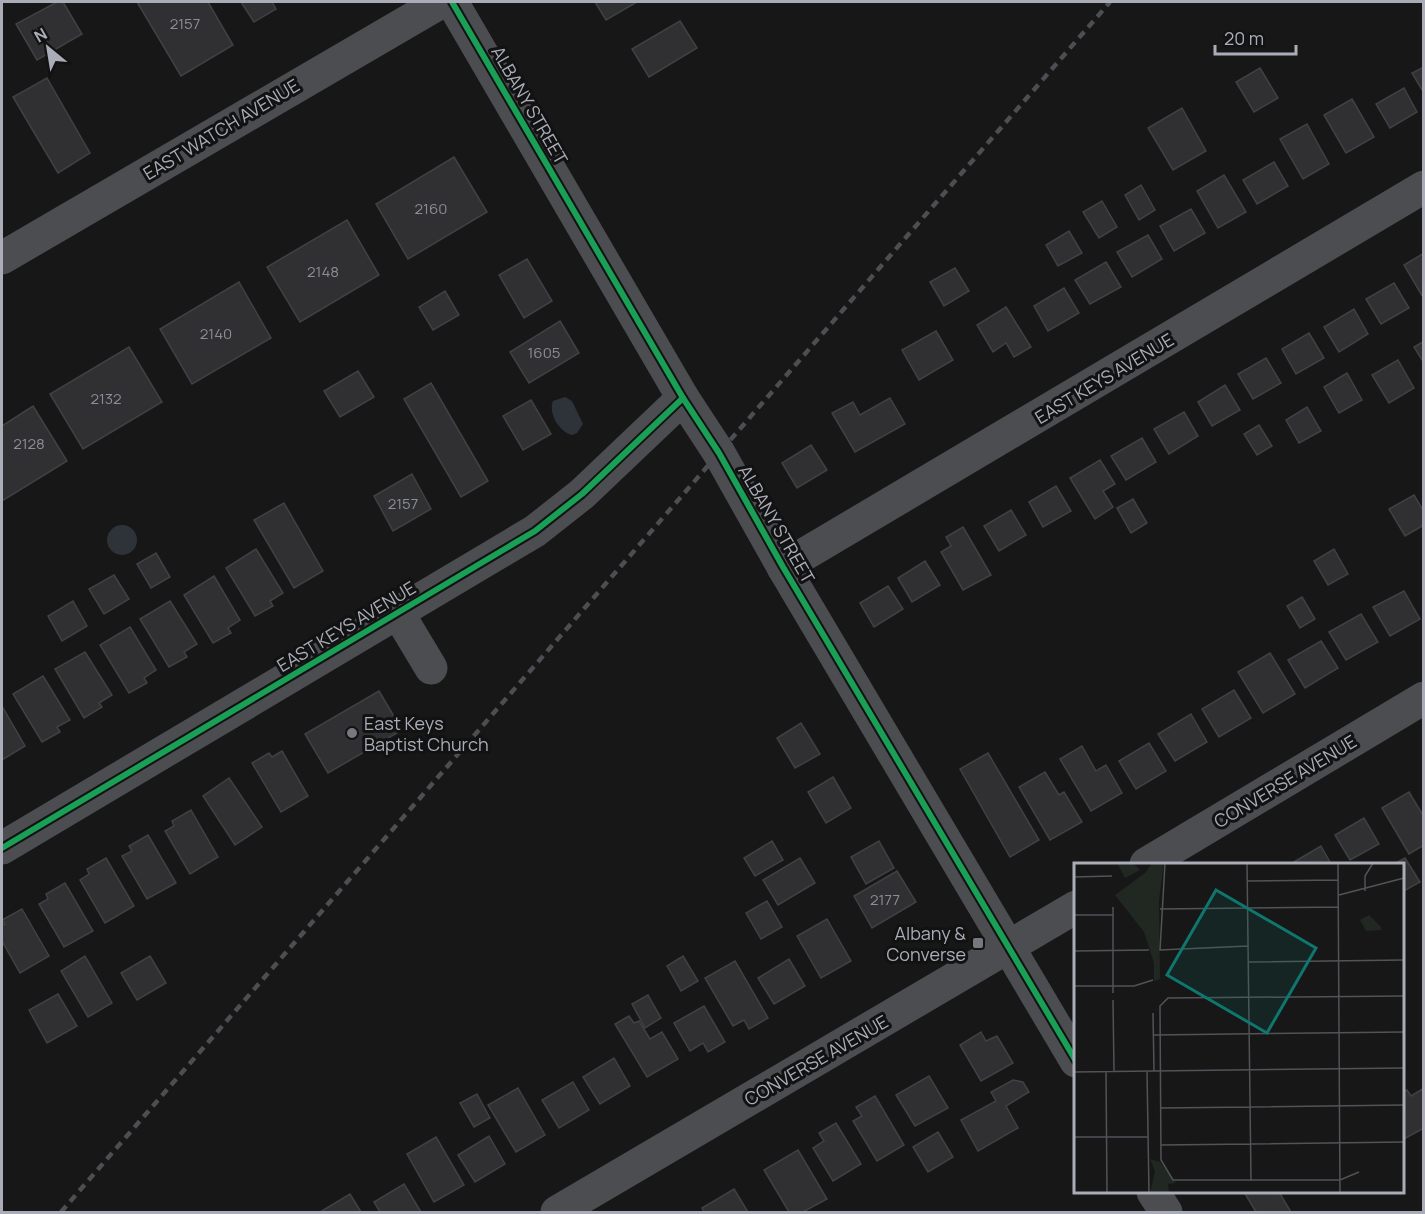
<svg xmlns="http://www.w3.org/2000/svg" width="1425" height="1214" font-family="Manrope,sans-serif">
<style>
.water{fill:#2e333a}
.building{fill:#303032;stroke:#404144;stroke-width:1.5}
.lines{fill:none;stroke-linecap:round;stroke-linejoin:round}
.minor{stroke:#4c4d50;stroke-width:33}
.rail{stroke:#4d4e51;stroke-width:4.5;stroke-dasharray:8 6;stroke-linecap:butt}
.cycleway-casing{stroke:#121213;stroke-width:10}
.cycleway{stroke:#1a9f57;stroke-width:6}
.poi-dot{fill:#77787f;stroke:#121213;stroke-width:2}
.labels{text-anchor:middle;dominant-baseline:central;stroke-width:6;stroke-linejoin:round;paint-order:stroke}
.number-label{font-size:15px;fill:#8c8e96}
.street-label{font-size:18px;fill:#aaadb7;stroke:#121213}
.poi-label{font-size:18px;fill:#aaadb7;stroke:#121213;text-anchor:start}
.inset-road{fill:none;stroke:#525358;stroke-width:1.5}
.view{fill:#0f766e;fill-opacity:0.15;stroke:#0f766e;stroke-width:3}
.inset-edge{fill:none;stroke:#aaadb7;stroke-width:3}
</style>
<rect width="100%" height="100%" fill="#171718"/>
<!-- water -->
<g class="water">
<path d="M565,397l7,4 11,23 -6,9 -5,2c-13,-3 -24,-22 -19,-34z"/>
<circle cx="122" cy="540" r="15"/>
</g>
<!-- building -->
<g class="building">
<path d="M57,2h6l19,32 -45,26 -21,-36z"/>
<path d="M137,2h71l25,43 -52,31z"/>
<path d="M241,2h31l4,7 -22,13z"/>
<path d="M595,2h42l-31,18z"/>
<path d="M680,21l17,27 -48,29 -17,-28z"/>
<path d="M1424,67v26l-12,-20z"/>
<path d="M1260,68l18,30 -24,14 -18,-30z"/>
<path d="M47,78l43,75 -32,20 -45,-76z"/>
<path d="M1404,88l13,24 -27,16 -14,-24z"/>
<path d="M1352,99l22,38 -28,16 -22,-38z"/>
<path d="M1182,108l24,43 -33,19 -25,-42z"/>
<path d="M1307,124l22,40 -26,15 -23,-40z"/>
<path d="M454,157l33,55 -79,47 -32,-55z"/>
<path d="M1274,162l14,24 -31,18 -14,-24z"/>
<path d="M1224,175l22,37 -28,16 -21,-37z"/>
<path d="M1141,185l14,25 -16,10 -14,-25z"/>
<path d="M1102,201l15,26 -18,11 -16,-26z"/>
<path d="M1191,209l14,24 -31,18 -14,-25z"/>
<path d="M347,220l32,55 -79,47 -33,-55z"/>
<path d="M1069,231l13,22 -24,13 -12,-21z"/>
<path d="M1148,235l14,24 -30,18 -15,-25z"/>
<path d="M1424,253v46l-20,-34z"/>
<path d="M527,259l25,42 -28,17 -25,-43z"/>
<path d="M1106,262l15,25 -31,17 -15,-24z"/>
<path d="M955,268l14,23 -25,15 -14,-24z"/>
<path d="M239,282l32,56 -79,46 -32,-55z"/>
<path d="M1394,283l15,25 -28,16 -15,-25z"/>
<path d="M1064,288l15,25 -31,18 -14,-25z"/>
<path d="M445,291l14,24 -26,15 -14,-23z"/>
<path d="M1006,307l25,40 -17,10 -8,-14 -13,9 -16,-27z"/>
<path d="M1354,309l14,25 -29,18 -15,-25z"/>
<path d="M560,321l19,32 -50,30 -19,-31z"/>
<path d="M936,331l17,29 -34,20 -17,-30z"/>
<path d="M1309,333l15,25 -28,16 -14,-25z"/>
<path d="M1424,341v22l-10,-16z"/>
<path d="M129,347l33,55 -79,47 -33,-55z"/>
<path d="M1266,358l15,25 -28,16 -15,-25z"/>
<path d="M1398,360l16,28 -25,15 -17,-28z"/>
<path d="M358,371l16,26 -34,20 -16,-26z"/>
<path d="M1347,373l15,27 -23,13 -15,-26z"/>
<path d="M431,383l57,98 -27,16 -57,-98z"/>
<path d="M1225,385l15,25 -28,16 -14,-24z"/>
<path d="M890,398l15,26 -50,28 -23,-39 21,-11 7,13z"/>
<path d="M531,400l20,34 -28,16 -20,-34z"/>
<path d="M33,406l34,55 -65,40v-75z"/>
<path d="M1307,407l14,24 -22,12 -13,-23z"/>
<path d="M1184,412l14,24 -29,18 -15,-25z"/>
<path d="M1259,425l13,21 -15,9 -13,-21z"/>
<path d="M1142,438l14,24 -30,18 -15,-24z"/>
<path d="M811,445l16,25 -30,18 -15,-25z"/>
<path d="M1100,460l15,24 -12,7 10,16 -18,12 -25,-41z"/>
<path d="M412,474l19,35 -38,22 -19,-35z"/>
<path d="M1056,486l15,25 -28,16 -14,-25z"/>
<path d="M1414,495l10,17v13l-19,11 -16,-27z"/>
<path d="M1133,499l14,24 -16,10 -14,-25z"/>
<path d="M284,503l39,68 -29,17 -40,-68z"/>
<path d="M1011,510l15,25 -27,16 -15,-25z"/>
<path d="M963,527l28,48 -28,15 -22,-38 10,-6 -5,-9z"/>
<path d="M256,549l27,44 -13,8 3,5 -18,10 -29,-48z"/>
<path d="M1334,549l14,25 -20,11 -14,-24z"/>
<path d="M156,553l14,24 -19,11 -14,-24z"/>
<path d="M925,561l15,24 -28,17 -14,-24z"/>
<path d="M114,575l15,24 -25,15 -15,-25z"/>
<path d="M214,576l26,44 -12,8 3,5 -18,10 -29,-48z"/>
<path d="M888,586l15,23 -29,18 -14,-24z"/>
<path d="M1404,591l16,28 -30,17 -17,-29z"/>
<path d="M1302,597l13,22 -15,9 -13,-22z"/>
<path d="M73,601l14,25 -25,15 -14,-25z"/>
<path d="M170,601l27,43 -13,8 3,5 -18,10 -29,-48z"/>
<path d="M1361,614l17,28 -32,18 -17,-28z"/>
<path d="M130,627l26,43 -12,8 3,5 -18,10 -29,-48z"/>
<path d="M1321,641l17,27 -33,20 -17,-28z"/>
<path d="M85,652l27,43 -13,8 3,4 -18,11 -29,-49z"/>
<path d="M1270,653l25,41 -32,19 -25,-41z"/>
<path d="M43,676l27,44 -13,7 3,5 -18,10 -29,-48z"/>
<path d="M1234,690l17,28 -32,19 -17,-28z"/>
<path d="M379,691l23,39 -74,43 -23,-39z"/>
<path d="M2,706l23,40 -23,14z"/>
<path d="M1191,714l16,28 -32,19 -17,-27z"/>
<path d="M801,723l19,31 -25,14 -18,-30z"/>
<path d="M1149,743l17,28 -30,18 -17,-28z"/>
<path d="M1082,746l14,25 10,-6 16,28 -31,18 -31,-52z"/>
<path d="M282,751l26,45 -27,16 -29,-49 17,-10 3,4z"/>
<path d="M988,753l51,87 -29,17 -50,-88z"/>
<path d="M1045,772l14,23 5,-3 18,30 -32,18 -31,-53z"/>
<path d="M833,777l18,31 -25,15 -18,-31z"/>
<path d="M229,778l33,49 -27,18 -32,-49z"/>
<path d="M1409,792l15,25v28l-15,9 -27,-46z"/>
<path d="M191,810l27,47 -28,17 -25,-43 9,-5 -2,-5z"/>
<path d="M1364,818l15,26 -29,16 -15,-25z"/>
<path d="M148,835l28,48 -29,16 -25,-43 10,-5 -3,-5z"/>
<path d="M772,841l11,19 -28,16 -11,-18z"/>
<path d="M879,841l15,27 -28,16 -15,-27z"/>
<path d="M1321,846l10,18h-35l-2,-2z"/>
<path d="M106,858l28,48 -29,17 -25,-43 9,-6 -2,-5z"/>
<path d="M800,858l15,25 -37,22 -15,-25z"/>
<path d="M1405,858l15,24 -18,10v-28h-8z"/>
<path d="M897,871l19,31 -44,26 -18,-32z"/>
<path d="M65,883l28,48 -29,16 -25,-43 9,-5 -2,-5z"/>
<path d="M767,901l15,26 -21,12 -15,-26z"/>
<path d="M22,909l27,47 -29,17 -18,-32v-15l3,-2 -3,-4z"/>
<path d="M827,919l24,42 -30,17 -24,-42z"/>
<path d="M85,956l27,47 -24,14 -27,-46z"/>
<path d="M150,956l16,27 -29,17 -16,-27z"/>
<path d="M683,956l15,25 -17,10 -14,-25z"/>
<path d="M789,959l16,27 -31,18 -16,-26z"/>
<path d="M735,961l33,57 -19,11 -5,-9 -11,6 -28,-48z"/>
<path d="M58,994l19,32 -30,17 -18,-33z"/>
<path d="M648,995l13,23 -16,10 -13,-24z"/>
<path d="M704,1006l21,36 -17,10 -5,-9 -13,8 -16,-28z"/>
<path d="M629,1016l5,7 5,-2 11,18 12,-7 16,27 -31,18 -32,-53z"/>
<path d="M981,1032l5,9 11,-5 16,27 -32,18 -21,-36z"/>
<path d="M614,1058l16,28 -30,18 -17,-27z"/>
<path d="M929,1076l19,32 -33,18 -19,-31z"/>
<path d="M1013,1080l10,2 6,10 -23,14 12,22 -40,23 -17,-31 35,-19 -5,-9z"/>
<path d="M573,1082l16,28 -30,18 -17,-28z"/>
<path d="M518,1088l27,47 -29,17 -28,-47z"/>
<path d="M1424,1088v40l-22,12v-48l5,-2 4,6z"/>
<path d="M477,1094l13,24 -16,9 -14,-24z"/>
<path d="M875,1096l29,49 -27,16 -24,-40 9,-5 -6,-9z"/>
<path d="M836,1123l25,41 -28,17 -20,-33 11,-7 -5,-8z"/>
<path d="M938,1132l15,25 -25,15 -15,-25z"/>
<path d="M489,1136l16,28 -30,18 -17,-27z"/>
<path d="M436,1137l28,48 -30,17 -27,-48z"/>
<path d="M798,1150l29,49 -24,13h-14l-25,-42z"/>
<path d="M404,1184l17,28h-41l-6,-10z"/>
<path d="M734,1189l14,23h-44l-2,-4z"/>
<path d="M1244,1192h35l12,20h-35z"/>
<path d="M350,1194l11,18h-41z"/>
</g>
<g class="lines">
<!-- minor -->
<g class="minor">
<path d="M452,2l231,396 36,55 64,114 293,494"/>
<path d="M2,258l439,-256"/>
<path d="M783,567l641,-380"/>
<path d="M398,613l33,55"/>
<path d="M2,848l533,-317 47,-37 101,-96"/>
<path d="M1146,864l278,-166"/>
<path d="M1153,1192l13,20"/>
<path d="M557,1212l519,-305"/>
</g>
<!-- rail -->
<path class="rail" d="M61,1212l1049,-1210"/>
<!-- cycleway casing -->
<g class="cycleway-casing">
<g id="cycleway">
<path d="M452,2l231,396 36,55 64,114 293,494"/>
<path d="M2,848l533,-317 47,-37 101,-96"/>
</g>
</g>
<!-- cycleway -->
<use href="#cycleway" class="cycleway"/>
</g>
<!-- markers -->
<g class="poi-dot">
<circle cx="352" cy="733" r="6"/>
<rect x="972" y="937" width="12" height="12" rx="3"/>
</g>
<g class="labels">
<!-- number labels -->
<g class="number-label">
<text x="185" y="23">2157</text>
<text x="431" y="208">2160</text>
<text x="323" y="271">2148</text>
<text x="216" y="333">2140</text>
<text x="544" y="352">1605</text>
<text x="106" y="398">2132</text>
<text x="29" y="443">2128</text>
<text x="403" y="503">2157</text>
<text x="885" y="899">2177</text>
</g>
<!-- street labels -->
<g class="street-label">
<text transform="translate(530 105) rotate(60)">ALBANY STREET</text>
<text transform="translate(221 129) rotate(-31)">EAST WATCH AVENUE</text>
<text transform="translate(1104 378) rotate(-31)">EAST KEYS AVENUE</text>
<text transform="translate(777 524) rotate(60)">ALBANY STREET</text>
<text transform="translate(346 626) rotate(-31)">EAST KEYS AVENUE</text>
<text transform="translate(1285 781) rotate(-31)">CONVERSE AVENUE</text>
<text transform="translate(816 1060) rotate(-30)">CONVERSE AVENUE</text>
</g>
<!-- poi labels -->
<g class="poi-label">
<text x="364" y="723">East Keys<tspan x="364" dy="21">Baptist Church</tspan></text>
<text x="966" y="933" text-anchor="end">Albany &amp;<tspan x="966" dy="21">Converse</tspan></text>
</g>
</g>
<!-- overview -->
<g transform="translate(1074 863)">
<rect width="330" height="330" fill="#171718"/>
<path d="M43,0h16l7,7 -15,8zM78,0h12l-5,37 1,79 -6,2v-18l-10,-31 -29,-37 30,-22zM295,52l12,12v3l-15,1 -6,-11zM76,296l10,3 16,21 -8,1 1,9h-19l5,-22z" fill="#212822"/>
<path class="inset-road" d="M91,0l-5,87 88,-4M173,0l4,318M264,0l2,330M0,14l38,-1M173,18l91,-1M291,28v-15l8,-13M265,32l65,-17M39,44v86M86,46l179,-2M0,52h39M0,88l75,-1M174,99l156,-2M0,123h60l19,-6M39,137l1,71M79,150l1,58M80,172l250,-3M32,208l1,122M73,208l2,122M0,209l330,-4M87,245l243,-3M0,274h74M87,282l243,-3M285,309l-19,8h-167l-12,-20 -1,-154 8,-8 236,-2"/>
<path class="view" d="M142,27l100,58 -49,85 -100,-58z"/>
<rect width="330" height="330" class="inset-edge"/>
</g>
<!-- border -->
<rect width="1425" height="1214" fill="none" stroke="#aaadb7" stroke-width="6"/>
<!-- north arrow -->
<g transform="translate(48 48) rotate(330)" stroke="#121213" stroke-width="4.5" paint-order="stroke">
<path d="M0-4.5L10 22L0 15L-10 22Z" fill="#aaadb7"/>
<text y="-9" font-size="16" font-weight="bold" text-anchor="middle" fill="#aaadb7">N</text>
</g>
<!-- scale -->
<path d="M1215 45v9h81v-9" fill="none" stroke="#aaadb7" stroke-width="3"/>
<text x="1224" y="45" font-size="18" fill="#aaadb7" stroke="#121213" stroke-width="4.5" paint-order="stroke">20 m</text>
</svg>
